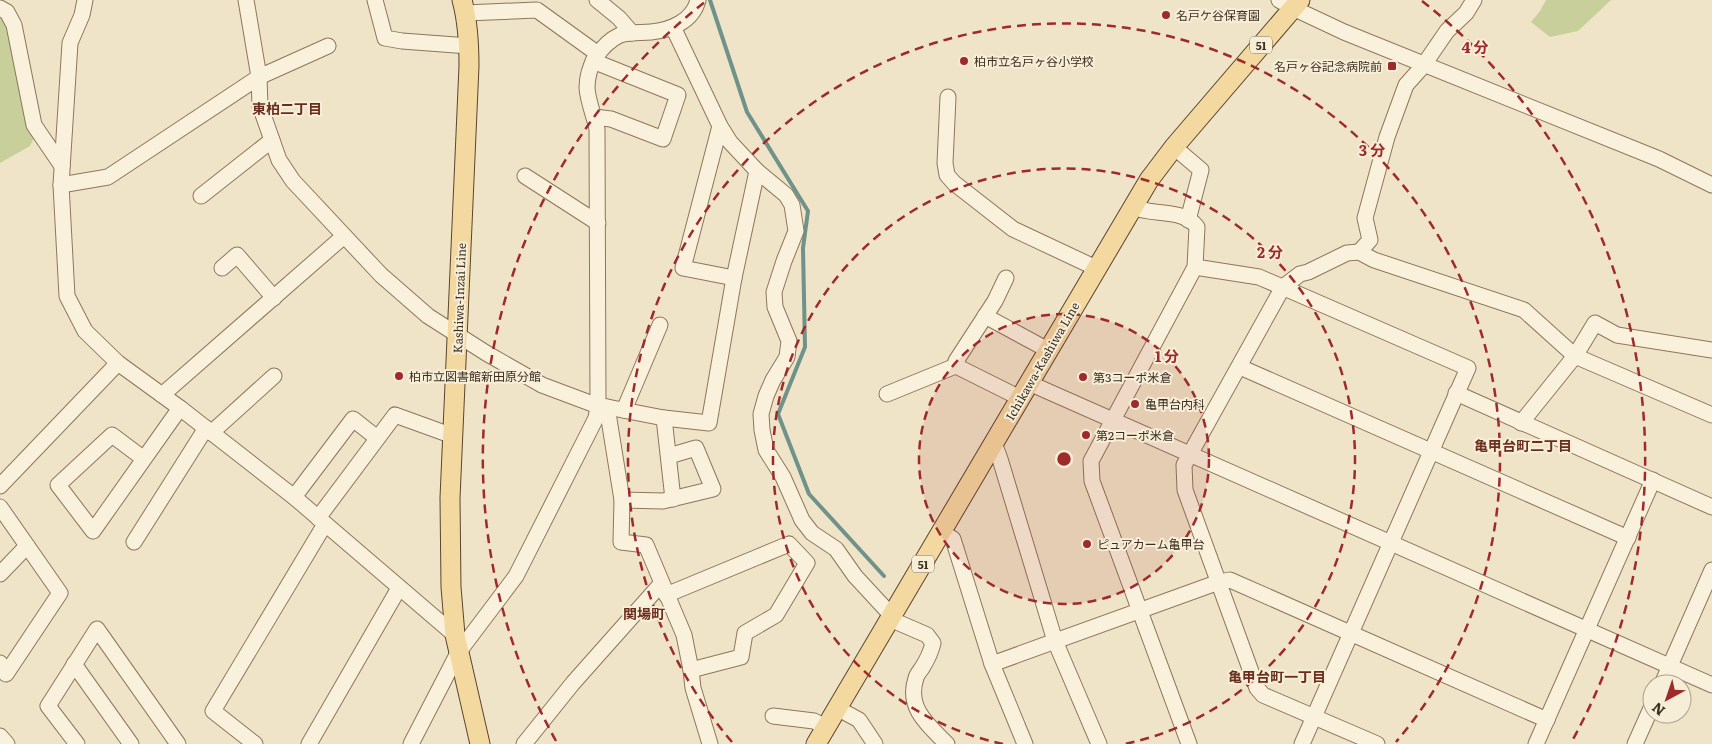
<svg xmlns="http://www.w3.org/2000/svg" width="1712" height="744" font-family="Literata,'Noto Sans JP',serif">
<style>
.green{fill:#c9cf9b}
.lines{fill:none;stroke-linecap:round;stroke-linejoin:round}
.stream{stroke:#6f938a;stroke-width:4}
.minor-casing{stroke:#8d765c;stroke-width:17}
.major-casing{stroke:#5b4430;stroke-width:21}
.minor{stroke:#faf1dc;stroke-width:15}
.major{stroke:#f3d9a0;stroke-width:19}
.ring{fill:none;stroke:#9e2a2b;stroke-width:2.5;stroke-dasharray:9 6}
.poi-dot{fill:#9e2a2b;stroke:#f7eed8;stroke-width:2}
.labels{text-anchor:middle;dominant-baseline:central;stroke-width:4;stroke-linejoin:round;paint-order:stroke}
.shield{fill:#f7eed8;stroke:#756857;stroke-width:1}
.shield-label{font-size:11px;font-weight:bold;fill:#3d2e20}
.poi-label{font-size:12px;fill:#3d2e20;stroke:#f7eed8;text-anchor:start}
.street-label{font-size:12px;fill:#3d2e20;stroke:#f7eed8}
.neighbourhood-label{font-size:14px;font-weight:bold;fill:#6b2e1e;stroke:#f7eed8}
.centre{fill:#9e2a2b;stroke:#f7eed8;stroke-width:2.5}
.ring-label{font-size:15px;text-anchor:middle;font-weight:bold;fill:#9e2a2b;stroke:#f7eed8;stroke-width:4;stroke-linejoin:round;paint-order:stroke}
</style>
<rect width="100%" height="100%" fill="#f0e4c8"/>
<!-- green -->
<g class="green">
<path d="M1546,0h65l-33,31 -28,6 -19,-15 9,-11z"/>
<path d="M0,12l21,31 19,82 -10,21 -30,17z"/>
</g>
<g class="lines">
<!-- stream -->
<path class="stream" d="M710,0l37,112 61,99 -5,37 2,99 -27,67 31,80 75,82"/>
<!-- minor casing -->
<g class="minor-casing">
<g id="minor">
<path d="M85,0l-3,15 -12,28 -9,142 6,111 18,35 33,32 62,45 114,89 161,138"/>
<path d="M246,0l13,77 69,-31"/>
<path d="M375,0l10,38 17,3 67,5"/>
<path d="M597,0l22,18 13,15"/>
<path d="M1279,0l14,8 51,24 315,127 53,26"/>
<path d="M0,8l7,4 7,13 20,100 28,41"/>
<path d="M465,13l72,-3 61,44"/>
<path d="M673,27l47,99 10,16 27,29 29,24 6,10 4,26 -12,30 -10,31 1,15 14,34 -2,16 -14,23 -7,16 -5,18 1,16 4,20 17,27 19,43 10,13 24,16 19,27 37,40"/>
<path d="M593,61l85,34 -15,44 -52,-20 -17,-2"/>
<path d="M948,97l-3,66 2,12 7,8 59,46 83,39"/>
<path d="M720,126l-37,142 51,10"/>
<path d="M1174,147l27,23 -13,50"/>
<path d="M525,176l73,47"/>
<path d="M61,185l47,-8 151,-100 1,29 19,54 14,21 88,94 47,41 58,37 56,32 56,21 9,1 15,93 -1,42 25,3 38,90 7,35 2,18 17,56"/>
<path d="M201,196l71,-56"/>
<path d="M1133,207c18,9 51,1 64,20l-2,40 -104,194 1,20 97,263"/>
<path d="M1359,252l11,-12 -5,-22 22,-81 19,-52 17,-19 24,-35 19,-18 8,-13"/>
<path d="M1195,267l64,10 209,91 -166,376"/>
<path d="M222,268l15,-13 37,43"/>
<path d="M1006,278l-11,23 -39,60 4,7 60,30"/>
<path d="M985,316l63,34"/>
<path d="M1240,367l388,171"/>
<path d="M1029,383l683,302"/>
<path d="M1456,393l256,114"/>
<path d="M887,394l71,-29"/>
<path d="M162,395l182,-159"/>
<path d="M607,407l57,11 9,81"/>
<path d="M624,410l36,-85"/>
<path d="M664,418l45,5 25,-145 23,-107"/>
<path d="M1521,423l54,-67 20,-33 22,12 95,15"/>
<path d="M211,433l63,-57"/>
<path d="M994,443l6,16 55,182 44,103"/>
<path d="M144,459l-32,-24 -54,50 35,46 87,-123"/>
<path d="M0,486l118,-123"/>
<path d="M294,497l59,-78 24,19"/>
<path d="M622,500l41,1 50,-12 -17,-41 -27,8"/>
<path d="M0,507l60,86 -54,81 -6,-11"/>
<path d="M318,518l77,-103 58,21"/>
<path d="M942,532l11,7 39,125 33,80"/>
<path d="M134,542l72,-114"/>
<path d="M0,574l27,-28"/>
<path d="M666,595l123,-51 18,19 -31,52 -31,18 -4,24 -50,13"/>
<path d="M890,619l37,16 6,8c-2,9 -6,17 -11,25 -2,3 -5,6 -6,10 -10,30 12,47 31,66"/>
<path d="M74,664l57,80"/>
<path d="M992,664l227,-82 11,-2 317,140"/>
<path d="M1662,684l50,-114"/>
<path d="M837,708l22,12 16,24"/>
<path d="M773,716l41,5 12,6"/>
<path d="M0,736l7,8"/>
<path d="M77,744l-29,-38 49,-77 81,115"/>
<path d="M255,744l-42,-33 112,-187"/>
<path d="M309,744l90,-156"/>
<path d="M411,744l47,-91 58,-77 80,-158 2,-12 -1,-277c-3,-14 -9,-27 -10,-41 0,-10 3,-21 8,-30 6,-9 14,-18 25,-23 10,-3 21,-2 31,-3 20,-2 42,-11 47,-32"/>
<path d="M524,744l49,-61 88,-99"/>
<path d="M1377,744l-114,-49 -6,-7 -72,-198 -1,-25 99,-178 17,-13 8,-2 39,-19 12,-1 15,8 150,50 51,46 137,59"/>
<path d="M1536,744l117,-264"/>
<path d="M1635,744l17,-38"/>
</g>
</g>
<!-- major casing -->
<g class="major-casing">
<g id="major">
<path d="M462,0c6,22 7,44 7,66l-19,432 1,89 4,48 25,109"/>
<path d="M816,744l333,-564 25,-33 126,-147"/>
</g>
</g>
<!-- minor -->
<use href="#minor" class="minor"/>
<!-- major -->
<use href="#major" class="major"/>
</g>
<!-- distance rings -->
<circle cx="1064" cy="459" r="145" fill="#9e2a2b" fill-opacity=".12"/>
<g class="ring">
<circle cx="1064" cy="459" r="145"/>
<path d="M1003 744A291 291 0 1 1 1125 744"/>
<path d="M732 742A436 436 0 1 1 1396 742"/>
<path d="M556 741A581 581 0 0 1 706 1M1422 1A581 581 0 0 1 1572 741"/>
</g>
<!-- markers -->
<g class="poi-dot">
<circle cx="1166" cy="15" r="5"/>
<circle cx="964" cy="61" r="5"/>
<rect x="1387" y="61" width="10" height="10" rx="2.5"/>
<circle cx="399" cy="376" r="5"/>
<circle cx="1083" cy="377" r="5"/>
<circle cx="1135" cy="404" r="5"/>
<circle cx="1086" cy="435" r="5"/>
<circle cx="1087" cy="544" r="5"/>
</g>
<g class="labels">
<!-- shield labels -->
<g class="shield">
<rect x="1250" y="36.5" width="22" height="17" rx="4"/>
<rect x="912" y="555.5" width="22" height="17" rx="4"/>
</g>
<g class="shield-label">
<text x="1261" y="45">51</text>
<text x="923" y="564">51</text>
</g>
<!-- poi labels -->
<g class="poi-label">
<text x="1176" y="15">名戸ケ谷保育園</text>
<text x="974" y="61">柏市立名戸ヶ谷小学校</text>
<text x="1382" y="66" text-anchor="end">名戸ヶ谷記念病院前</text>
<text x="409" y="376">柏市立図書館新田原分館</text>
<text x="1093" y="377">第3コーポ米倉</text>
<text x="1145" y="404">亀甲台内科</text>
<text x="1096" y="435">第2コーポ米倉</text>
<text x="1097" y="544">ピュアカーム亀甲台</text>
</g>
<!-- street labels -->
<g class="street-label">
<text transform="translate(459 298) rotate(-88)">Kashiwa-Inzai Line</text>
<text transform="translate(1042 361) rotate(-60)">Ichikawa-Kashiwa Line</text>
</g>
<!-- neighbourhood labels -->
<g class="neighbourhood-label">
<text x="287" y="108">東柏二丁目</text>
<text x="1523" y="445">亀甲台町二丁目</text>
<text x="644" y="613">関場町</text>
<text x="1277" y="676">亀甲台町一丁目</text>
</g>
</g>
<circle cx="1064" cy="459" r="8" class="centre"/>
<g class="ring-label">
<text x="1475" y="53">4 分</text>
<text x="1372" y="156">3 分</text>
<text x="1270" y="258">2 分</text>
<text x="1167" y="362">1 分</text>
</g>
<!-- north arrow -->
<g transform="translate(1667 699) rotate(220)"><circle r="24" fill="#f7eed8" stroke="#ada18e"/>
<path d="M0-4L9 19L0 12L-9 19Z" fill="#9e2a2b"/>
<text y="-8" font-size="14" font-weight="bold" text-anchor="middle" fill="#3d2e20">N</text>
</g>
</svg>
